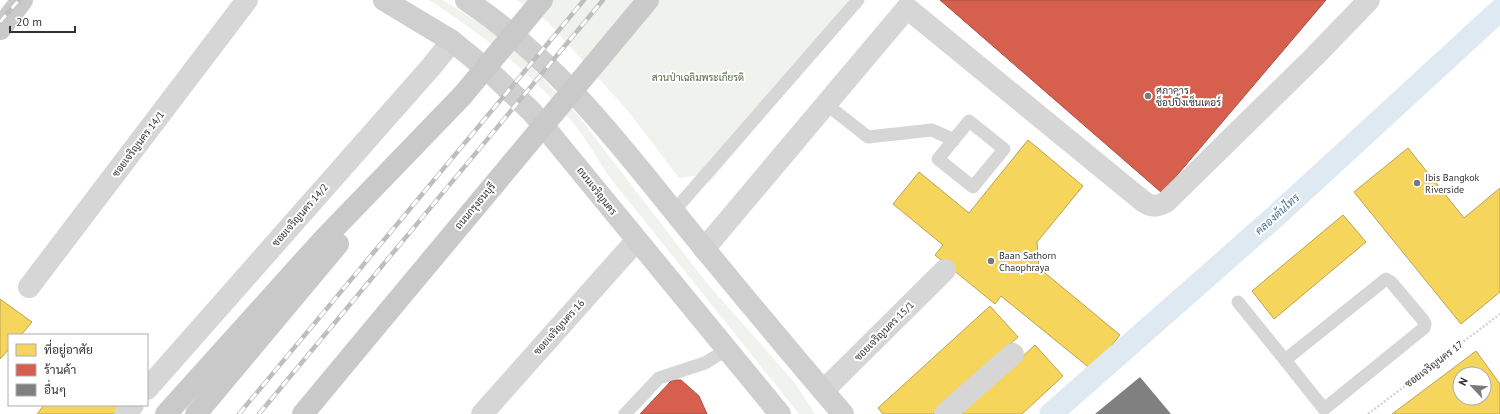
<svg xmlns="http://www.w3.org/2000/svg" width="1500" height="414" font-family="'PT Sans',Sarabun,sans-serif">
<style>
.green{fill:#f0f3ed}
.homes{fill:#f6d55c;stroke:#bba44f;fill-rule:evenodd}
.shops{fill:#d6604d;stroke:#a55245}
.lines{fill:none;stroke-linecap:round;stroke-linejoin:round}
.canal{stroke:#dee9f1;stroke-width:23}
.building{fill:#808080}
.path{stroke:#d4d4d4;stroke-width:2.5;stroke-dasharray:2 2;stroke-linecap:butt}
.service{stroke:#d6d6d6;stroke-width:13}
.minor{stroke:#d6d6d6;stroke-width:22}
.secondary{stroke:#cfcfcf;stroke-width:22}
.primary{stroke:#c9c9c9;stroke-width:22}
.rail-casing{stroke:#bebebe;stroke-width:4.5}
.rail{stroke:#fff;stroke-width:3;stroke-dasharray:9;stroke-linecap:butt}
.primary-bridge{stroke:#c9c9c9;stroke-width:22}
.poi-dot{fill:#7a7a7a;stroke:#fff;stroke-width:1.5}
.labels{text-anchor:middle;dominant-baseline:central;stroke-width:4;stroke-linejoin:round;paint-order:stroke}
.park-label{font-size:10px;fill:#546b42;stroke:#fff}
.poi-label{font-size:10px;fill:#323232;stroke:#fff;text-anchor:start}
.street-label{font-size:10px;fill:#323232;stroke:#fff}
.water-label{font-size:11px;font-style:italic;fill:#45708e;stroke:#fff}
</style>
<rect width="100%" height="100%" fill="#fff"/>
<!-- green -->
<g class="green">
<path d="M429,0h14l52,33 24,21 57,59 130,169 89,101 20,31h-16l-20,-25c-54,-67 -107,-134 -161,-201 -16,-19 -26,-41 -41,-60 -41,-52 -93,-92 -148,-128z"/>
<path d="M517,0h346l-154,183 -8,-8 -22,3 -51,-67 -81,-90z"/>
</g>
<!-- homes -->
<g class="homes">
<path d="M1028,140l55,46 -46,56 2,26 81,67 -28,35 -91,-74 -6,8 -60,-49 8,-10 -50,-41 26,-32 50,41z"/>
<path d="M1408,148l56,70 36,-30v104l-39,32 -107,-132z"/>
<path d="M1343,215l23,27 -92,77 -22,-28z"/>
<path d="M0,299l32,23 -11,13h-12v14l-9,10z"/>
<path d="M990,306l28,31 -85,77h-50l-5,-6z"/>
<path d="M1035,345l28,31 -41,38h-62z"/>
<path d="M1476,351l24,33v30h-108zM1460,374h24v24h-24z"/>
<path d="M44,405h83l-8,9h-82z"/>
</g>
<!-- shops -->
<g class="shops">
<path d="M940,0h386l-164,193z"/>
<path d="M672,380h9l18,16 8,18h-67z"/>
</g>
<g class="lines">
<!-- canal -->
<path class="canal" d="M1051,414l227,-200 222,-204"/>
</g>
<!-- building -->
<path class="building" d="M1140,377l31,37h-76z"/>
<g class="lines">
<!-- path -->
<path class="path" d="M1368,414l132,-100"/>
<!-- service -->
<g class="service">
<path d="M826,104l42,33 64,-7 22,10"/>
<path d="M969,121l35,28 -31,38 -35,-28z"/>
<path d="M674,211l184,-211"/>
<path d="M1386,279l5,3 32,38 2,4 -1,4 -100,81 -39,-49z"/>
<path d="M1238,302l47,58"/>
<path d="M625,414l34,-36 46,-15 21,-13"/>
</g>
<!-- minor -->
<g class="minor">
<path d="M704,249l203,-241 237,194c8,5 13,5 22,0l148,-145 55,-57"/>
<path d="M29,287l218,-287"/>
<path d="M147,389l284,-322 21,-26"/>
<path d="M823,391l122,-121"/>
<path d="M125,414l8,-9"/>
<path d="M482,414l154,-173"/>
<path d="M945,414l68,-60"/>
</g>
<!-- secondary -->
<g class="secondary">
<path d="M384,0l68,41 39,32 41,39 248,302"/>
<path d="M466,0c86,57 150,139 214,219 54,66 108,131 163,195"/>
</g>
<!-- primary -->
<g class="primary">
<path d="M0,29l22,-29"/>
<path d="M166,414l155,-172 141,-146"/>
<path d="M196,414l142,-170"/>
<path d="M303,414l84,-101"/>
</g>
<!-- rail casing -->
<g class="rail-casing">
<g id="rail">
<path d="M0,22l19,-22"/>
<path d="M239,414l345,-414"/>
<path d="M259,414l344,-414"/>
</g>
</g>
<!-- rail -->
<use href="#rail" class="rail"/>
<!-- primary-bridge -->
<g class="primary-bridge">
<path d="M462,96l80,-96"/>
<path d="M387,313l261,-313"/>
</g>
</g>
<!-- markers -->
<g class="poi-dot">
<circle cx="1148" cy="96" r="4"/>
<circle cx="1417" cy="183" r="4"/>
<circle cx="991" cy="261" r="4"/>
</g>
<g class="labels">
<!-- park labels -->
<g class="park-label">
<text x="698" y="77">สวนป่าเฉลิมพระเกียรติ</text>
</g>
<!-- poi labels -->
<g class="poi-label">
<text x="1156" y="90">ศุภาคาร<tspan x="1156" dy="12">ช็อปปิ้งเซ็นเตอร์</tspan></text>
<text x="1425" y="177">Ibis Bangkok<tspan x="1425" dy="12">Riverside</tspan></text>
<text x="999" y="255">Baan Sathorn<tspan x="999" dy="12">Chaophraya</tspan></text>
</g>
<!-- street labels -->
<g class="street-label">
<text transform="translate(138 144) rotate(-53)">ซอยเจริญนคร 14/1</text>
<text transform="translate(597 191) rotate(52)">ถนนเจริญนคร</text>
<text transform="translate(475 206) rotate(-50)">ถนนกรุงธนบุรี</text>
<text transform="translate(300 215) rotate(-49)">ซอยเจริญนคร 14/2</text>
<text transform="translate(559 327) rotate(-48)">ซอยเจริญนคร 16</text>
<text transform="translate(884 331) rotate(-45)">ซอยเจริญนคร 15/1</text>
<text transform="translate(1434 364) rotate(-37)">ซอยเจริญนคร 17</text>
</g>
<!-- water labels -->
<g class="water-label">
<text transform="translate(1277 214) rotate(-42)">คลองต้นไทร</text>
</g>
</g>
<!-- legend -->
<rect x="8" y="334" width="140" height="72" fill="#ffffff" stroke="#adadad"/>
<rect x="16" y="344" width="20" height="12" fill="#f6d55c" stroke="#adadad"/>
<text x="44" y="354" font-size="12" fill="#323232">ที่อยู่อาศัย</text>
<rect x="16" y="364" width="20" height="12" fill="#d6604d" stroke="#adadad"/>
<text x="44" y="374" font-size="12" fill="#323232">ร้านค้า</text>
<rect x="16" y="384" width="20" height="12" fill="#808080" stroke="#adadad"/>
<text x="44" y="394" font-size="12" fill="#323232">อื่นๆ</text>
<!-- north arrow -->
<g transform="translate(1472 386) rotate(296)"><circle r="19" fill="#ffffff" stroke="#adadad"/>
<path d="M0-3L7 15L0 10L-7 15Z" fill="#7a7a7a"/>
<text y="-6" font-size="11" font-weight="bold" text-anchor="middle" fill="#323232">N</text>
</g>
<!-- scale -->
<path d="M10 26v6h65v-6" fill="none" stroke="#323232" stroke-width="2"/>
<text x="16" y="26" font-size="12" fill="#323232" stroke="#ffffff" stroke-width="3" paint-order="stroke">20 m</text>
</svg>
